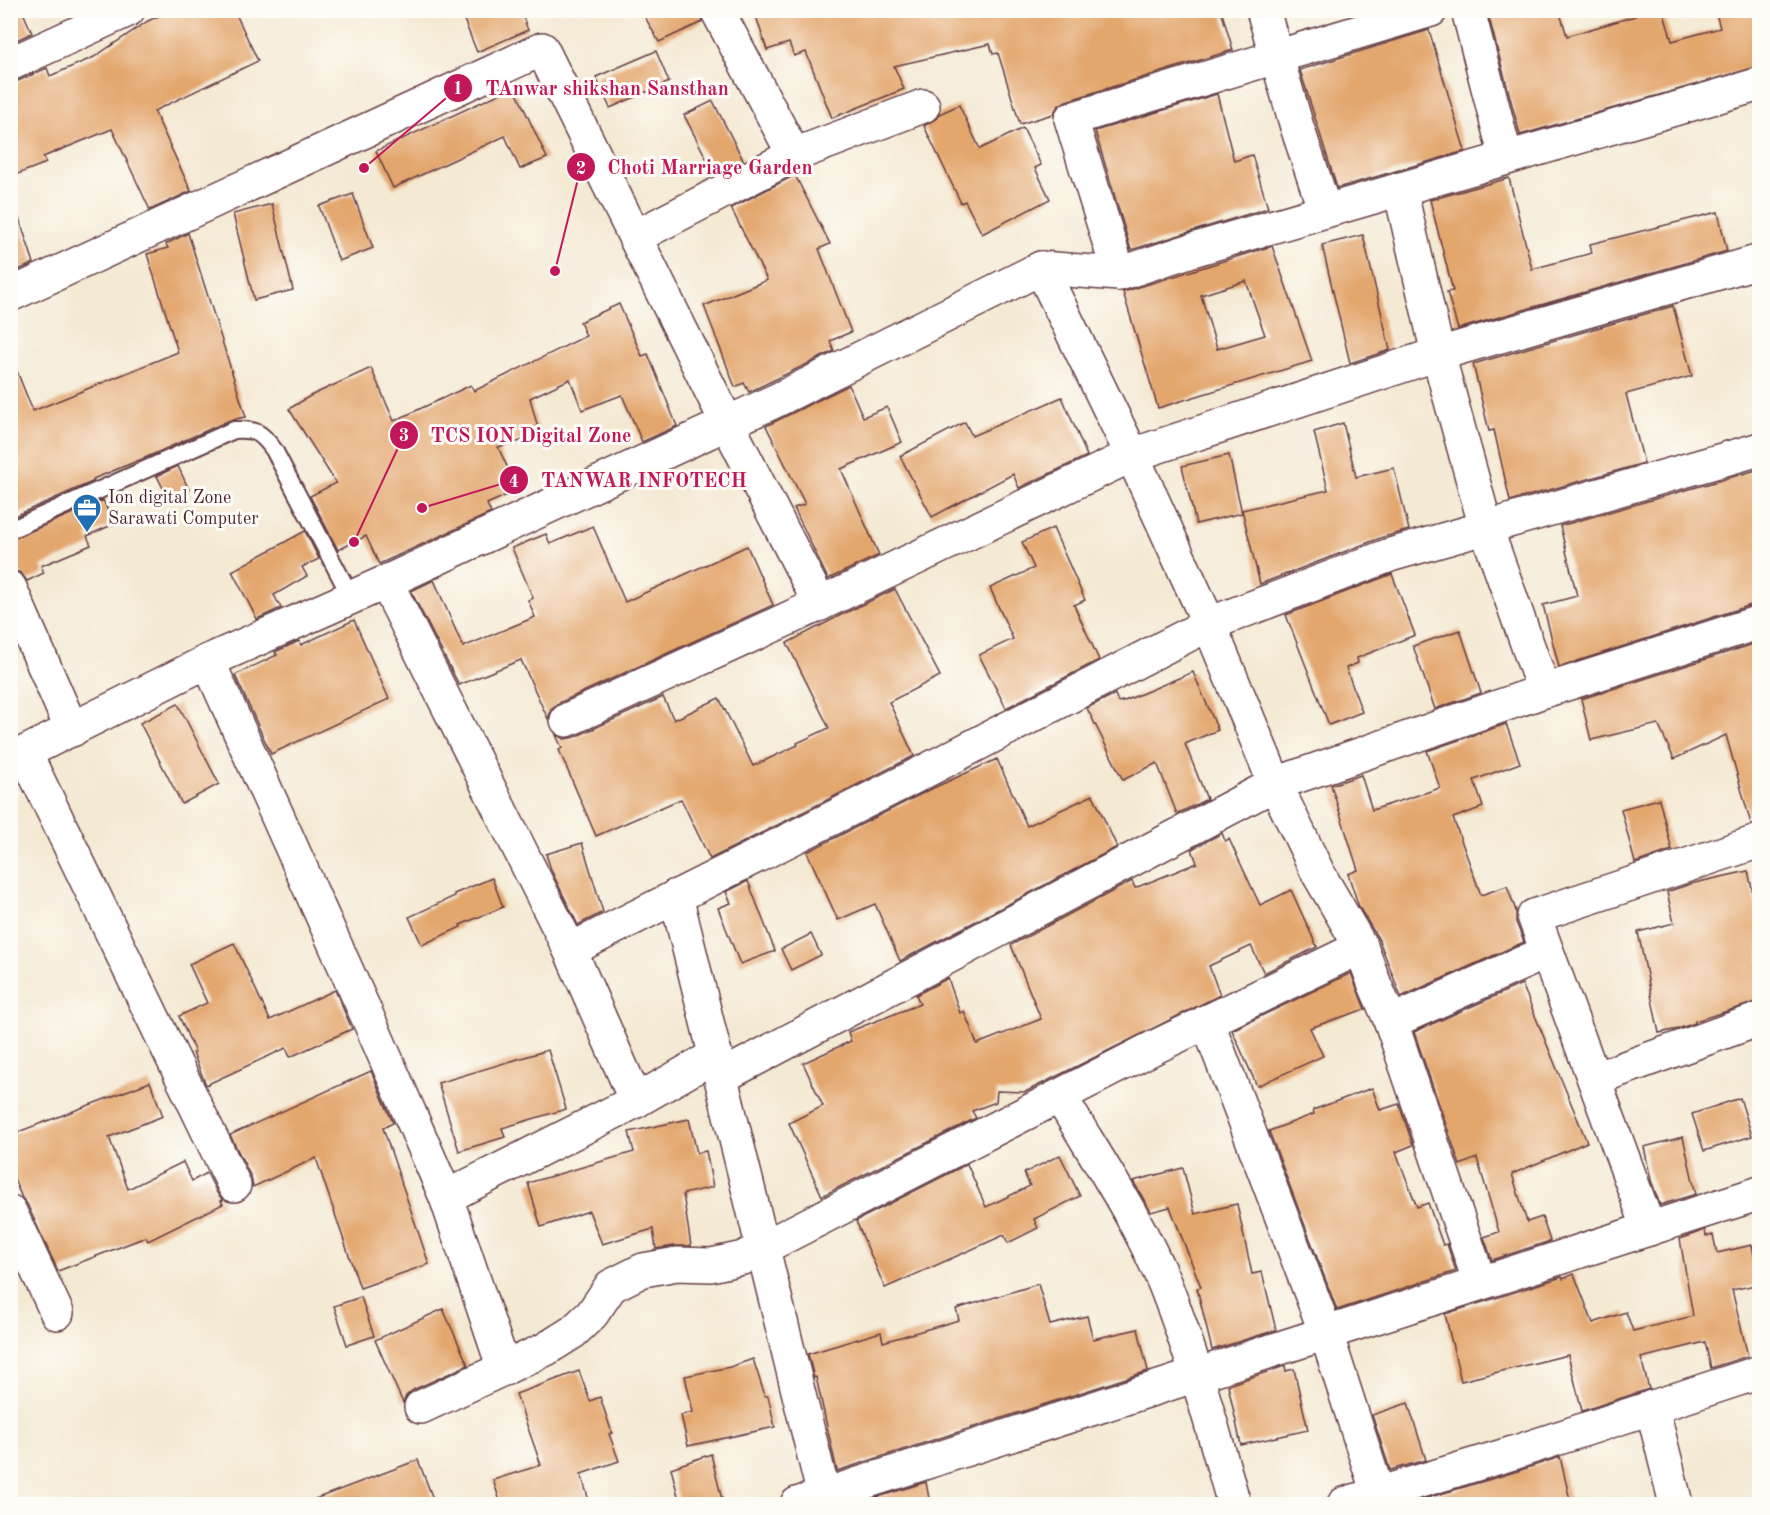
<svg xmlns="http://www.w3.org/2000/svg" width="1770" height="1515" font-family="'Old Standard TT',serif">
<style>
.building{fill:#e3a66d;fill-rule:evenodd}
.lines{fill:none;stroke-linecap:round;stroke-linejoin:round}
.service-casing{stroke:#643d44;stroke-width:20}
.minor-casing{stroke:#643d44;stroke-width:36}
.service{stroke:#fff;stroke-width:16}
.minor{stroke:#fff;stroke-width:33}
.labels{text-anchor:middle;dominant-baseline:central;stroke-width:6;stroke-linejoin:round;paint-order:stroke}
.poi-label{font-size:18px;fill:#4a1f2b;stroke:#fdfcf7;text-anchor:start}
.leader{fill:none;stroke:#c2185b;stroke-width:2}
.callout-dot{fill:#c2185b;stroke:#fdfcf7;stroke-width:2}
.mark-label{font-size:18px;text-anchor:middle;font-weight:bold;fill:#fff}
.callout-label{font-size:20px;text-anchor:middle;font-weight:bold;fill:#c2185b;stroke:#fdfcf7;stroke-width:6;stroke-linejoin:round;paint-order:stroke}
</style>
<rect width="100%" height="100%" fill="#fdfcf7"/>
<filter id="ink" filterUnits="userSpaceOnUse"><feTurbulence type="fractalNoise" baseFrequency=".0167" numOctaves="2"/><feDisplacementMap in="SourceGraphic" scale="12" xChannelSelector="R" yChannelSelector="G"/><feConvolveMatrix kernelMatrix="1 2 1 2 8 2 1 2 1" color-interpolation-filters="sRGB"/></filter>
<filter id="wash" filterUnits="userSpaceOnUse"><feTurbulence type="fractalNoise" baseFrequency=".008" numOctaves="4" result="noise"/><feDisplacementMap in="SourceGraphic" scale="24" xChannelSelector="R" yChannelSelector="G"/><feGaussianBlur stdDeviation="1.35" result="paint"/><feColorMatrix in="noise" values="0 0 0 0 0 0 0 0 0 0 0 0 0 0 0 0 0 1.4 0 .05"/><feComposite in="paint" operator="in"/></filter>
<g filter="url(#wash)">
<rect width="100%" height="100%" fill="#f4e9d3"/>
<g id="blocks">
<!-- building -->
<g class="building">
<path d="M10,10h12l10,23 -22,10z"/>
<path d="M171,10h63l24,51 -104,50 37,80 -41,19 -38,-81 -69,28 3,6 -36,14v-95l8,-1 29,-13 3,8 44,-19 54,-36z"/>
<path d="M460,10h60l8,20 -51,22z"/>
<path d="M641,10h57l4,12 -43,20z"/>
<path d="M754,10h467l12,40 -167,51 -8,5 -5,8 -33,10 -22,-71 -5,1 -3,-10 -96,22 10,23 -72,29 -26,-66 -12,4 -5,-13 -22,7z"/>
<path d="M1487,10h72l8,26 68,-20 -2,-6h30l9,31 48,-13 -5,-18h45v56l-240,69z"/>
<path d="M1429,30l36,121 -128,37 -37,-118z"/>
<path d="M656,51l13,31 -59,26 -14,-31z"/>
<path d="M514,87l33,71 -27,11 -15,-33 -112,52 -17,-37z"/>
<path d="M1217,94l17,67 18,-6 16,53 -137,42 -36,-119z"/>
<path d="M713,101l30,59 -28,15 -31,-60z"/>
<path d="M959,105l21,44 43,-21 18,37 -6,3 15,31 -68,35 -17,-33 -4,2 -37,-77 13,-8 2,-4z"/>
<path d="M795,175l35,69 -11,5 32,83 -21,9 4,10 -85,41 -5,-9 -9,4 -31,-81 63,-26 -36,-72z"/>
<path d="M1509,178l23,91 60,-16 -2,-9 128,-32 9,39 -269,78 -11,-37 6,-1 -23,-91z"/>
<path d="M353,194l20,54 -34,13 -20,-55z"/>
<path d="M272,204l21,86 -39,10 -21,-86z"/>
<path d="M10,206h5l19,57 -24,11z"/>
<path d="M188,233l58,184 -16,3 -83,37 -54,22 1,2 -84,37v-159h2l21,52 145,-59 -31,-98 21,-6 -2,-4z"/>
<path d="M1363,235l27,115 -40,13 -28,-118z"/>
<path d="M1272,246l40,115 -154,47 -35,-116zM1246,281l19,54 -48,14 -16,-54z"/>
<path d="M619,304l23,52 6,-2 29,72 -35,16 -20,-47 -40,15 -12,-31 -40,19 10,38 -42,11 20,43 -31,14 4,9 -112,51 -13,-28 -28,14 -28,-54 26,-13 -47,-74 21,-13 61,-28 23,53 77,-36 3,6 112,-55 -6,-14z"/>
<path d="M1673,306l19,70 -66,18 18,69 -134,38 -16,-71 -5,1 -16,-67z"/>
<path d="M849,385l14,32 24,-10 15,35 -61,27 38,86 -51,24 -34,-71 11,-4 -39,-78z"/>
<path d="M1062,397l25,59 -68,32 -6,-14 -81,43 -32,-61 65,-34 7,14z"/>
<path d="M1343,423l13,54 38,-9 15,62 -26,7 -123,47 -18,-74 86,-20 -14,-58z"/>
<path d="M1229,455l13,58 -46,11 -14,-58z"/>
<path d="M178,466l11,24 -20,10 -12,-24z"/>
<path d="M1760,469v135h-6l-195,63 -16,-62 34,-9 -17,-70z"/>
<path d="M103,500l11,24 -27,12 4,9 -50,21 3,7 -17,8 -6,-8 -10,-3 -1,-30z"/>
<path d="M593,526l32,76 122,-56 26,59 -214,98 -8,7 -3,9 -27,-59 -62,25 -48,-94 23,-11 29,67 72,-30 -7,-17 5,-2 -21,-50 34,-14 4,10z"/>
<path d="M1053,528l32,72 -11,5 25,55 -93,48 -27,-53 34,-16 -23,-51 44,-20 -12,-26z"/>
<path d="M305,531l14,28 -17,8 5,9 -33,19 7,13 -24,11 -25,-48z"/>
<path d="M1392,574l23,61 -58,23 1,5 -12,5 16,44 -33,13 -43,-110z"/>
<path d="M895,589l45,87 -51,26 25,54 -204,103 -29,-60 -85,37 -37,-86 3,-2 -6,-13 9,4 10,-2 88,-40 11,23 45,-22 34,68 45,-21 -1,-2 32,-15 -42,-85 54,-28z"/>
<path d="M354,620l35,79 -118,55 -36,-79 42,-20 -2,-3 24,-11 2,4z"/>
<path d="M1460,630l21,63 -46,16 -22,-63z"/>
<path d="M1760,642v52l-6,1 6,24v104l-9,1 -25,-89 -52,24 -16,-35 -67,16 -10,-41z"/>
<path d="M1193,672l25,58 -33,14 22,55 -30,15 -20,-51 -34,17 -36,-72 28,-14 3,8 4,-1v1z"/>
<path d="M178,704l41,80 -37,20 -42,-81z"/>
<path d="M1506,724l14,39 -46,17 9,27 -30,11 28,77 26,-9 9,25v11l8,20 -123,55 -22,-57 -20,-33 -11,-33 10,-4 -27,-85 30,-10 11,35 68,-22 -13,-37z"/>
<path d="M997,759l30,67 66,-31 24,52 -217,114 -25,-57 -37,16 -31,-68 122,-62z"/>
<path d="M1659,799l13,51 -37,13 -14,-54z"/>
<path d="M1222,833l3,8 4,-2 31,66 31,-15 26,57 -53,26 -13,-27 -42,20 11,29 -195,97 -28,-1 -1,11 -24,9 4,7 -154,78 -33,-73 34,-17 -20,-43 48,-22 -3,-9 72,-28 -4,-9 32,-17 12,35 4,-2 13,33 64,-25 -30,-74 121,-64 3,7 62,-25 -5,-14z"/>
<path d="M582,843l21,69 -25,13 -27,-55 -5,-16z"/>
<path d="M1748,871l12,52v78l-65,20v2l-17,6 -19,4 -21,-101 36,-9 -7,-31 23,-8z"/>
<path d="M492,878l11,29 -43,18 1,2 -39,18 -13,-28 46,-21 -1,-2z"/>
<path d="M748,881l27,70 -35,13 -22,-56 13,-5 -5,-11z"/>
<path d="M811,934l10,21 -30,15 -10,-21z"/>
<path d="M234,943l36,77 65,-30 17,39 -62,28 -4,-9 -80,37 -13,-32 2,-1 -16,-36 28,-13 -18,-39z"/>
<path d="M1351,973l14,36 -55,19 13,28 -66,30 -25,-56z"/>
<path d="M1522,984l65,158 -75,32 15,48 15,-5 8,24 -58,19 -8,-23 15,-5 -22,-74 -17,7 -46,-133z"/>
<path d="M548,1050l18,59 -64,19 3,9 -46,14 -21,-68z"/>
<path d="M371,1071l22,52 -10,5 46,136 -69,24 -44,-130 -63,29 -2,-10 -21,-42z"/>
<path d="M150,1082l13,34 -54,21 19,52 55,-27 9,19 15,-8 10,20 6,7 -2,1 2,3 -75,37 -2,-4 -88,34 -31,-67 -5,-6 -12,-29v-34z"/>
<path d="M1372,1088l8,22 19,-6 14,41 -17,7 21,55 11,-4 15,42 4,-1 9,27 -119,39 -68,-179 45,-17 -1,-4z"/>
<path d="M1740,1098l12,38 -48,15 -12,-37z"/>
<path d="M689,1119l8,34 9,-2 7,36 -30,7 8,52h-17l-18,3 -3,-20 -51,15 -13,-33 -48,16 -13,-44 106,-31 -5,-20z"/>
<path d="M1683,1137l13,57 -36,11 -9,-25 -7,-33z"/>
<path d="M1060,1155l20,41 -46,23 4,9 -30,15 -4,-8 -119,53 -29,-67 111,-57 19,43 44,-21 -6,-13z"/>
<path d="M1183,1168l12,46 42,-10 15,70 10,-2 14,58 -64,20 -15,-62 4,-1 -31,-80 -19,5 -18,-31z"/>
<path d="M1705,1230l1,6 7,-1 4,18 35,-8 8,39 -28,6 16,66 -37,12 -6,-26 -64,16 8,31 -67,22 -14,-56 -107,26 -16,-67 117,-37 1,2 11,-5 19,49 33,-11 7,19 60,-15 -13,-77z"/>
<path d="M1038,1284l12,41 37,-9 6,23 45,-10 10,42 -311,100 -21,-94 -2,1 -6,-24 73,-22 2,10 76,-22 -3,-11z"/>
<path d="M361,1297l13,39 -27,9 -13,-39z"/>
<path d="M443,1309l25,56 -55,25 -7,6 -3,7 -28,-63z"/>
<path d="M753,1359l12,37h3l7,31 -87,19 -7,-31 12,-3 -8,-36 45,-9z"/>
<path d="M1285,1366l1,5 8,-2 14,61 -67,15 -13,-60z"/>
<path d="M579,1371l11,30 10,-4 12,36 -3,1 10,27 -38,13 9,30h-89l-8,-24 48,-15 -25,-71z"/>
<path d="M1408,1403l18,57 -36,10 -18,-55z"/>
<path d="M711,1454l12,50h-43l-9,-36z"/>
<path d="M1560,1457l11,47h-164l111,-33z"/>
<path d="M418,1460l17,44h-128v-2z"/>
<path d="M926,1482l4,22h-74z"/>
</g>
</g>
</g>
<g filter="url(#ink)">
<use href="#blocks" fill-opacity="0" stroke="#643d44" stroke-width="1.5"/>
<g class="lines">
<!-- service casing -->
<g class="service-casing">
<path id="service" d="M10,530l224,-100c22,-1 27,2 40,20l77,147"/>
</g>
<!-- minor casing -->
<g class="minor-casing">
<g id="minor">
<path d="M717,10l77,145"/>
<path d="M1263,10l34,117 28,84"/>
<path d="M1468,10l38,148"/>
<path d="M10,64l118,-54"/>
<path d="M1400,189l38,165 48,174 58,163"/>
<path d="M635,237l159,-82 129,-49"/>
<path d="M1041,268l91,187 77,169 66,160 269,-93 216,-69"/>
<path d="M1119,274l-48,-155 360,-109"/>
<path d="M10,295l532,-246 185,374 93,181"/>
<path d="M386,582l184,368 66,151"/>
<path d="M10,588l62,142"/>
<path d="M208,661l164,366 74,170 58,172"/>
<path d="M567,720l253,-116 312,-149 306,-101 322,-93"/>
<path d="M25,753l209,432"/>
<path d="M10,760l198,-99 178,-79 391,-182 264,-132 78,6 70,-23 571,-167"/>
<path d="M676,896l148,600"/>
<path d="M570,950l336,-169 303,-157 181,-69 370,-106"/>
<path d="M1207,1021l119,312 52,161"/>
<path d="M1391,1022l156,-70"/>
<path d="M721,1077l554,-293 43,89 43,74 14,38 16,37 89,261"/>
<path d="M1594,1079l166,-60"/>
<path d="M1060,1096c37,63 79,124 106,191 28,71 47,144 68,217"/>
<path d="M446,1197l190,-96 80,-46"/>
<path d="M10,1212l47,101"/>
<path d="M1649,1229l-115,-313 226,-75"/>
<path d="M421,1407l125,-58 27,-17 19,-18 19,-28 32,-16 34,-6 34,1 32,-7 410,-210 208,-101"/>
<path d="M1652,1407l24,97"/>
<path d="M797,1504l963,-311"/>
<path d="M1344,1504l169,-51 247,-81"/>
</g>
</g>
<!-- service -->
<use href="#service" class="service"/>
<!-- minor -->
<use href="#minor" class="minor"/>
</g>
</g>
<!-- icons -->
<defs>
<g id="office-pin" transform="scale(1.5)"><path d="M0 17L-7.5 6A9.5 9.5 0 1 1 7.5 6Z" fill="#1f6fb2" stroke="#fdfcf7"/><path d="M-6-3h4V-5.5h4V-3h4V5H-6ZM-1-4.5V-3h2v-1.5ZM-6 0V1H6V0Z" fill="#fff"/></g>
</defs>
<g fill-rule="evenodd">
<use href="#office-pin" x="87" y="508"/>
</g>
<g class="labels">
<!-- poi labels -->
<g class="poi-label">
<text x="108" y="498">Ion digital Zone<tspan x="108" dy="21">Sarawati Computer</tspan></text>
</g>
</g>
<!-- callouts -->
<path class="leader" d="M364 168L458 88M555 271L581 167M354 542L404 435M422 508L514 480"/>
<g class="callout-dot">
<circle cx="364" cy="168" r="6"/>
<circle cx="555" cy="271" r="6"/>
<circle cx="354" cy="542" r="6"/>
<circle cx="422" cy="508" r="6"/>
<circle cx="458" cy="88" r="15"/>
<circle cx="581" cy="167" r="15"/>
<circle cx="404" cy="435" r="15"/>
<circle cx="514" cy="480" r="15"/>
</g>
<g class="mark-label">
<text x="458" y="94">1</text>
<text x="581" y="174">2</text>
<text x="404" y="441">3</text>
<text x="514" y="487">4</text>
</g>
<g class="callout-label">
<text x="607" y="95">TAnwar shikshan Sansthan</text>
<text x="710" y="174">Choti Marriage Garden</text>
<text x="531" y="442">TCS ION Digital Zone</text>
<text x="644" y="487">TANWAR INFOTECH</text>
</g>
<!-- margin -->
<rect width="1770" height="1515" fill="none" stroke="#fdfcf7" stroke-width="36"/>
</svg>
